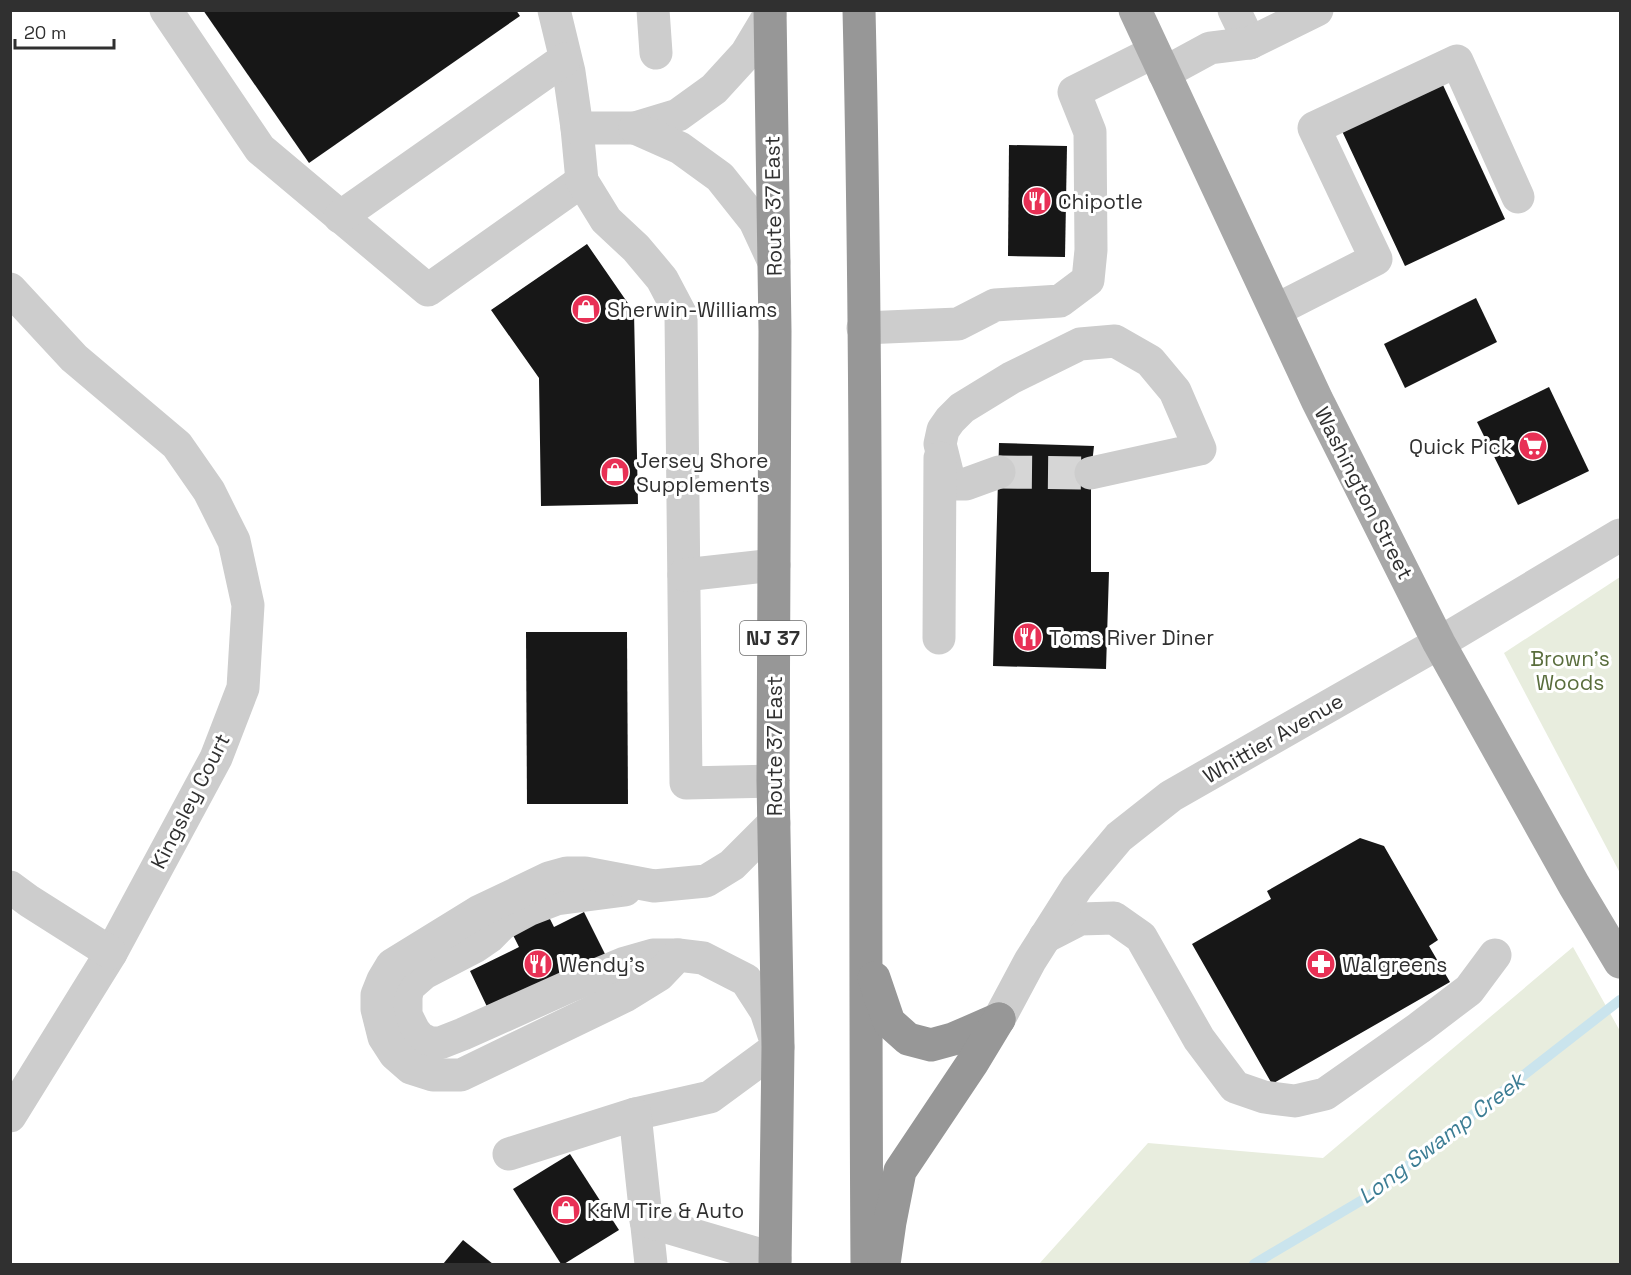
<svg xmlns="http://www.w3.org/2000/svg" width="1631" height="1275" font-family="'Space Grotesk',sans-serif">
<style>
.green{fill:#e8edde}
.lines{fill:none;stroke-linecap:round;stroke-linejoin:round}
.stream{stroke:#cae4ed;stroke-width:10}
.building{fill:#171717}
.minor-tunnel{stroke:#d6d6d6;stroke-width:33;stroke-dasharray:33 16;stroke-linecap:butt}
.minor{stroke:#cdcdcd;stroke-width:33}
.major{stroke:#a8a8a8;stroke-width:33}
.highway{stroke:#979797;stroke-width:33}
.labels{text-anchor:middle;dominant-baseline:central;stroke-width:6;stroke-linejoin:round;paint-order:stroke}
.shield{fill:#fff;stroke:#6e6e6e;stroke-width:1.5}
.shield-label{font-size:20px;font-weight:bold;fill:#303030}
.poi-label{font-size:21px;fill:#303030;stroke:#fff;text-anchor:start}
.street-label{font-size:21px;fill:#303030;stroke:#fff}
.park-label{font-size:21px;fill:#596d3c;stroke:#fff}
.water-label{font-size:22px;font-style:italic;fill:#3c7d94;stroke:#fff}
</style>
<rect width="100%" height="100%" fill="#fff"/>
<!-- green -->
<g class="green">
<path d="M1620,577v296l-116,-220z"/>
<path d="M1573,947l47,84v233h-581l109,-121 175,15z"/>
</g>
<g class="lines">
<!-- stream -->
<path class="stream" d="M1254,1264l115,-68 251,-196"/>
</g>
<!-- building -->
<g class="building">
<path d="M203,10h313l4,6 -211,147z"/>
<path d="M1443,85l62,134 -100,47 -63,-135z"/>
<path d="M1009,145l58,1 -2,111 -57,-1z"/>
<path d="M587,244l47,68 4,192 -97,2 -2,-128 -48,-68z"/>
<path d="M1476,298l21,44 -92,46 -21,-44z"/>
<path d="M1549,387l40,84 -71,34 -41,-83z"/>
<path d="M999,443l95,3 -3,27v99h18l-3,97 -113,-3z"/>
<path d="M526,632h101l1,172h-101z"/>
<path d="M1360,838l24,8 54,94 -9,6 21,36 -178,102 -80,-140 79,-45 -4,-8z"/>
<path d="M584,912l22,44 -116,57 -20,-42 49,-24 -7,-14 36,-18 6,12z"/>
<path d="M570,1154l49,76 -55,34h-3l-48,-75z"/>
<path d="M463,1240l30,24h-50z"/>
</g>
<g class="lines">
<!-- minor-tunnel -->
<path class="minor-tunnel" d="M999,472l92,1"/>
<!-- minor -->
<g class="minor">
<path d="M166,10l94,139 168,141 154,-109"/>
<path d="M554,10l15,62 8,56 5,53 24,39 30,28 26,31 19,36 5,468 87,-2"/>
<path d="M653,10l3,43"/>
<path d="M1234,10l16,33"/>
<path d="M1164,73l46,-25 40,-5 67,-33"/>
<path d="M577,128h58l43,-13 36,-26 32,-35 24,-40"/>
<path d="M635,128l45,20 40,29 35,44 19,41"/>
<path d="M340,217l225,-158"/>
<path d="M10,289l64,69 103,87 32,46 25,50 14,64 -5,83 -27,70 -105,195 -101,163"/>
<path d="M1276,310l100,-51 -62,-131 143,-67 61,136"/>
<path d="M863,328l95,-4 37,-19 65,-4 28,-21 3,-30 -1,-118 -16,-40 80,-40"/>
<path d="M999,472l-33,12h-16l-10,-40 3,-14 7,-10 12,-12 49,-30 69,-34 35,-3 35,20 25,30 25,58 -109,24"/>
<path d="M684,575l90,-10"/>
<path d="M939,638l1,-180"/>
<path d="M10,887l19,14 82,52"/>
<path d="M625,890l-69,9 -26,10 -28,15 -13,13 -13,9 -52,27 -16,14 -2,10v18l8,16 6,7 10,5h10l23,-9 107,-48 55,-23 28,-8h25"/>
<path d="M1045,937l35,-18 34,-1 27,19 58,102 36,48 29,10 31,4 30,-7 94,-66 50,-38 26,-35"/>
<path d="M999,1019l31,-58 47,-74 42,-50 52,-41 268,-153 181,-108"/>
<path d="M635,1114l75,-17 68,-50 -12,-36 -20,-31 -43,-22 -25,-3 -19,20 -34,21 -164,79h-28l-22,-7 -16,-14 -11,-17 -7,-28v-14l6,-15 9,-15 86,-53 71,-34 18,-5h18l69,13 52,-5 26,-16 42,-42"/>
<path d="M509,1154l126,-40 16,150"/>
<path d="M646,1221l129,38"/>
</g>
<!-- major -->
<path class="major" d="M1135,10l182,390 122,243 135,242 46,77"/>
<!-- highway -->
<g class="highway">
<path d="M770,10l5,321 -2,450 5,266 -3,217"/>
<path d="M859,10c10,418 5,837 8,1254"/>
<path d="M874,978l15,44 19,17 23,6 22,-6 46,-20"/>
<path d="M884,1264l6,-42 10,-51 73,-109 26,-43"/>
</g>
</g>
<!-- icons -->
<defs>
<g id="restaurant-disc" transform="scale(1.5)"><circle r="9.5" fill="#e83055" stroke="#fff"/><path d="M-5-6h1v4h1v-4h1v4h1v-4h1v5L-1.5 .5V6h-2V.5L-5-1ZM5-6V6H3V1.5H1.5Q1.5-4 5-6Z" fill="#fff"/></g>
<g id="shop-disc" transform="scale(1.5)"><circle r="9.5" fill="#e83055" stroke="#fff"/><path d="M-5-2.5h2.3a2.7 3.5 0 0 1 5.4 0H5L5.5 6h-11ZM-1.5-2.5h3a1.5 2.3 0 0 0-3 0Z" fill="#fff"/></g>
<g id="supermarket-disc" transform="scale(1.5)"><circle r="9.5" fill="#e83055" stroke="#fff"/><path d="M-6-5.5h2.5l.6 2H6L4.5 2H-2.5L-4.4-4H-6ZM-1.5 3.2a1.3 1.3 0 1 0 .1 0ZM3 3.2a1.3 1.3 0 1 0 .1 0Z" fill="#fff"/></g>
<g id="pharmacy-disc" transform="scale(1.5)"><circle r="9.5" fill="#e83055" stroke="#fff"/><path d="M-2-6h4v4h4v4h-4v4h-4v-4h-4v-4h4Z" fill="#fff"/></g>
</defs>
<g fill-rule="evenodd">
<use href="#restaurant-disc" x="1037" y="201"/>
<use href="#shop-disc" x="586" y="309"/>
<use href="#supermarket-disc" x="1533" y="446"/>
<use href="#shop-disc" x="615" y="472"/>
<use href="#restaurant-disc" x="1028" y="637"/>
<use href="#restaurant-disc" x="538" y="964"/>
<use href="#pharmacy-disc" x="1321" y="964"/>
<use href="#shop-disc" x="566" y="1210"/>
</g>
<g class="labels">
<!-- shield labels -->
<rect class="shield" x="740" y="621" width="66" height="34" rx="4.5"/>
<g class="shield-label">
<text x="773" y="638">NJ 37</text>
</g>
<!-- poi labels -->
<g class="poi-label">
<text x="1058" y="201">Chipotle</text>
<text x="607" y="309">Sherwin-Williams</text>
<text x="1512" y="446" text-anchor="end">Quick Pick</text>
<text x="636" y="460">Jersey Shore<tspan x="636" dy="24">Supplements</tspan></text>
<text x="1049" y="637">Toms River Diner</text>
<text x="559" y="964">Wendy's</text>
<text x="1342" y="964">Walgreens</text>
<text x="587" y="1210">K&amp;M Tire &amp; Auto</text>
</g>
<!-- street labels -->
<g class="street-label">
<text transform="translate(773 206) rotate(-91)">Route 37 East</text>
<text transform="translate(1364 493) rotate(63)">Washington Street</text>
<text transform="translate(1273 738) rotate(-30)">Whittier Avenue</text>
<text transform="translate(774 746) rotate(-90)">Route 37 East</text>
<text transform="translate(190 801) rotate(-63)">Kingsley Court</text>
</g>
<!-- park labels -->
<g class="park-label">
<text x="1570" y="658">Brown's<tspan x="1570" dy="24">Woods</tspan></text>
</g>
<!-- water labels -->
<g class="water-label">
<text transform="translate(1441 1138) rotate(-37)">Long Swamp Creek</text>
</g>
</g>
<!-- border -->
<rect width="1631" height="1275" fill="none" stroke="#303030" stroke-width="24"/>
<!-- scale -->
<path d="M15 39v9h99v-9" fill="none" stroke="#303030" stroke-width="3"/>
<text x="24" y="39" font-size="18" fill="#303030" stroke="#ffffff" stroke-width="4.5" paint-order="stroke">20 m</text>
</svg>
